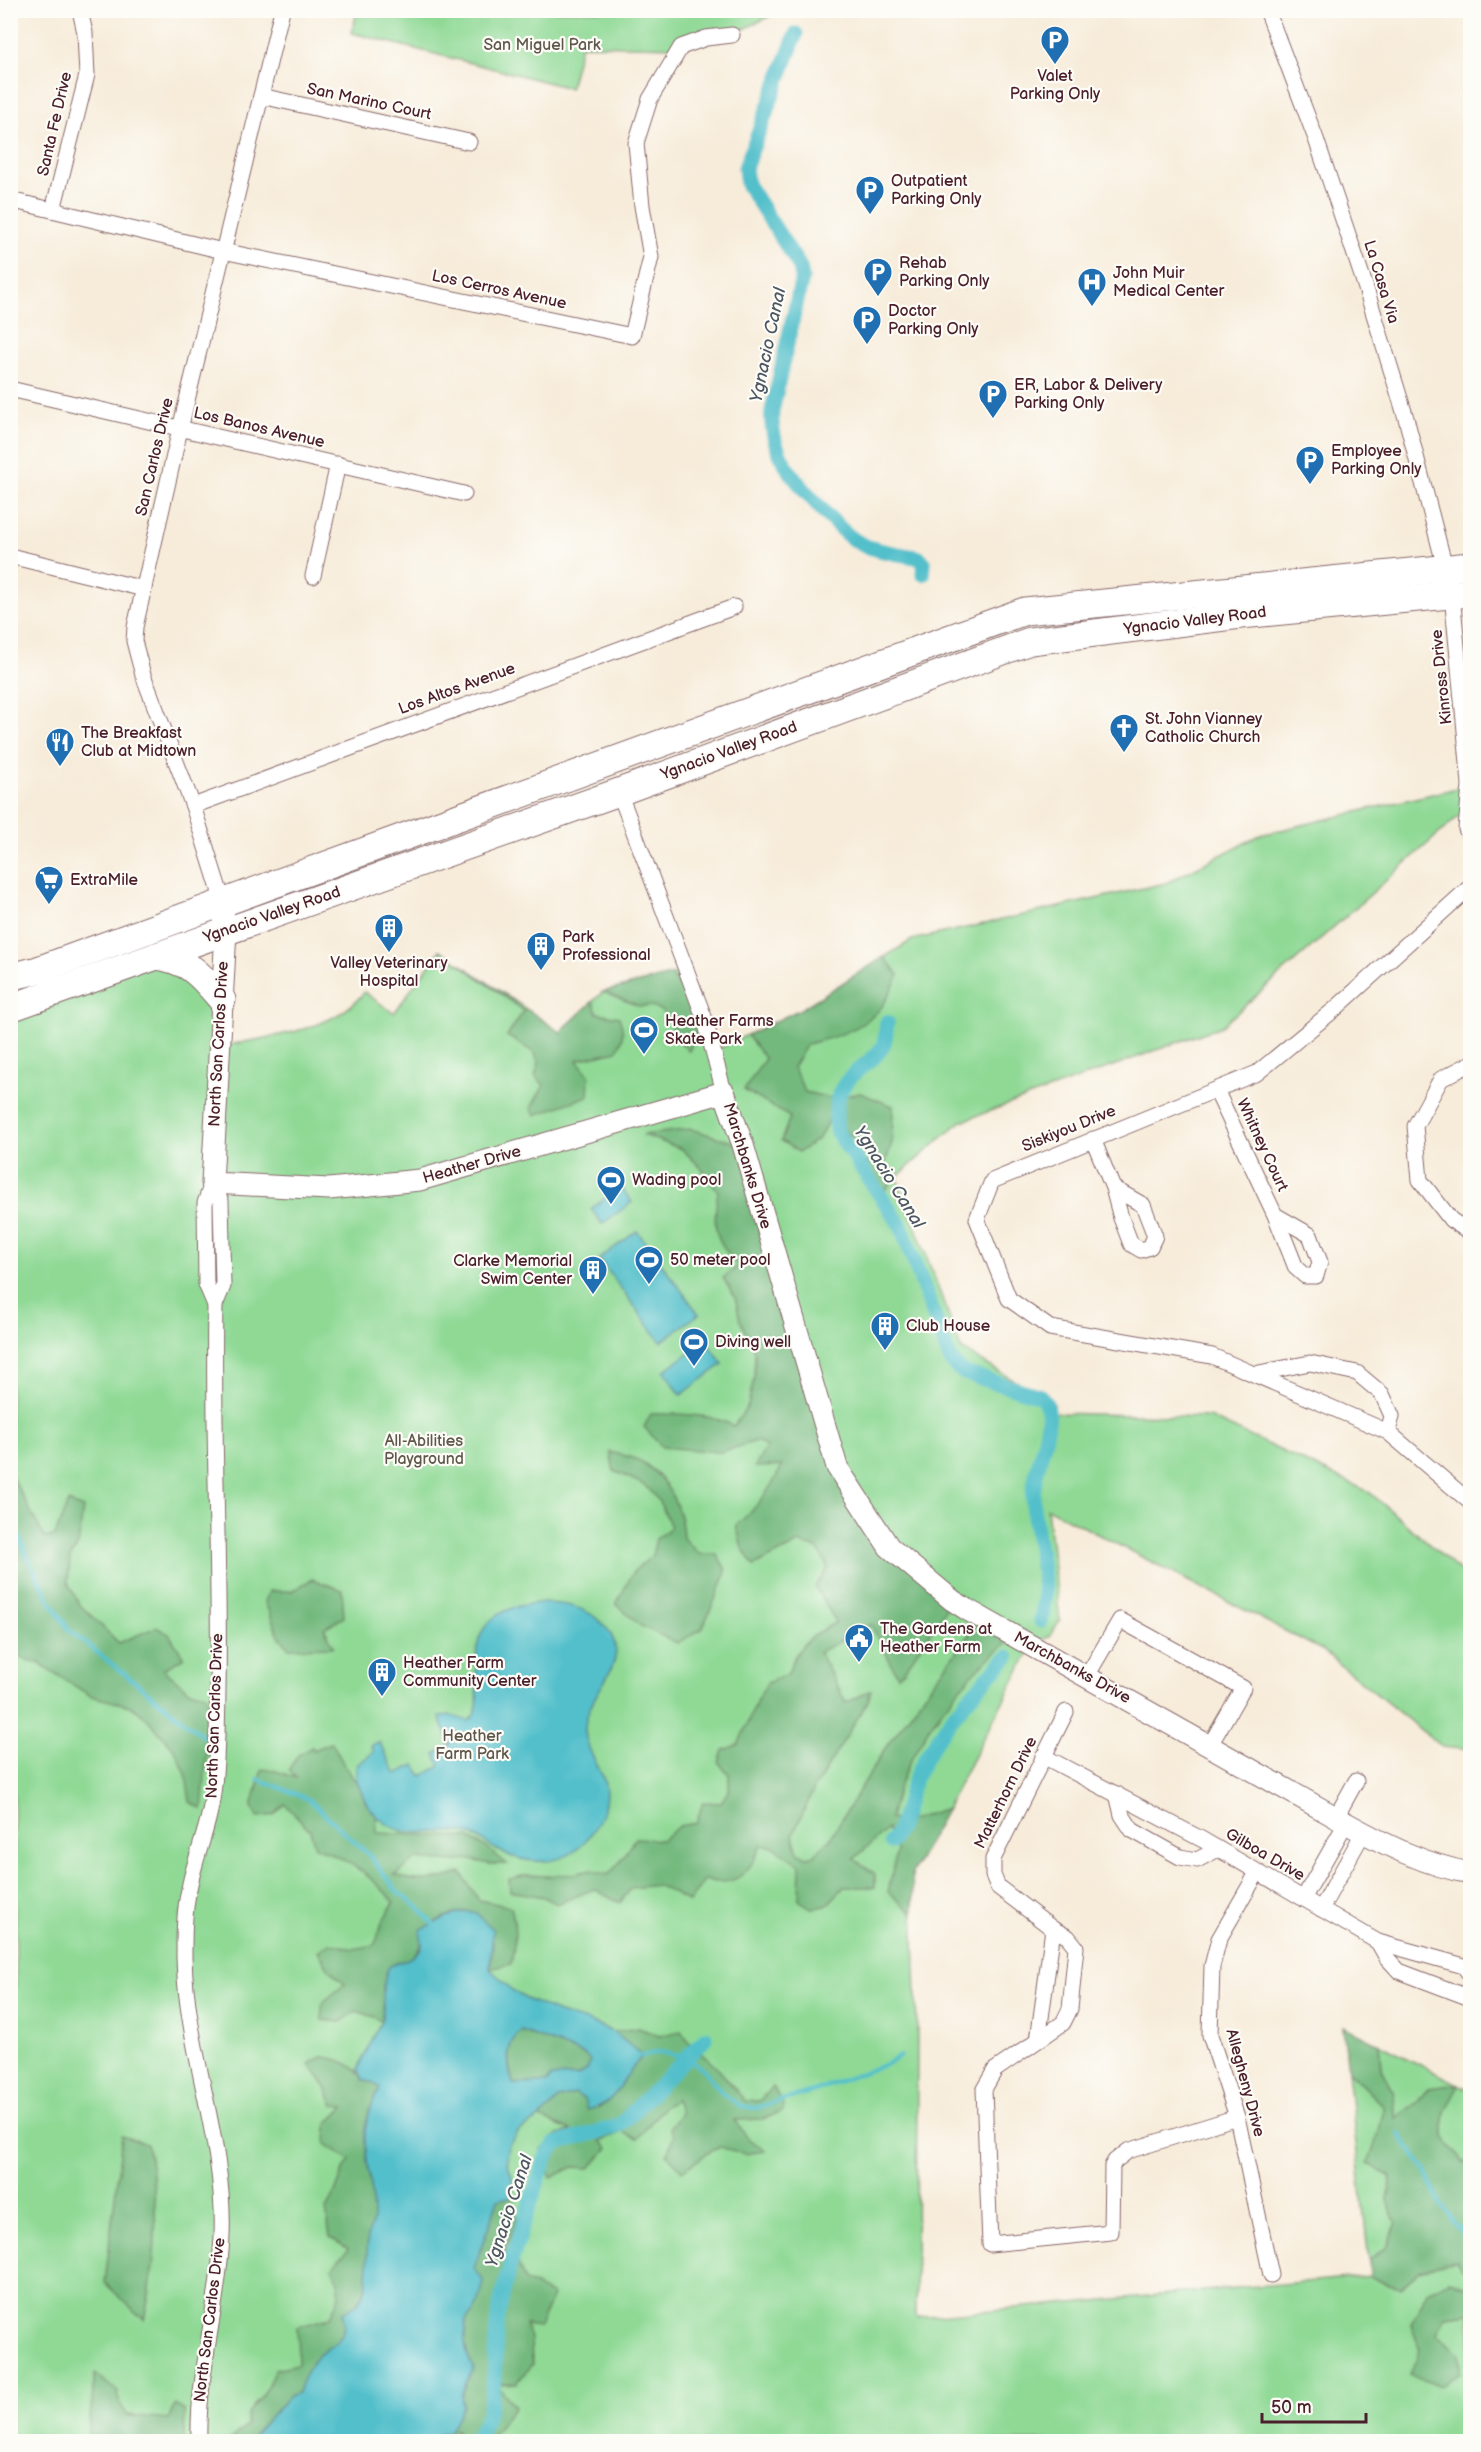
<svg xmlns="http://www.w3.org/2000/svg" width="1481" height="2452" font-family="'Balsamiq Sans',sans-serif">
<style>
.green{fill:#8fd995;stroke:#6c7c60;stroke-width:1.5}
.forest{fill:#73b97e;stroke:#5e6c54;stroke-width:1.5}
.water{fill:#52bfcb;stroke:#4e6f7b;stroke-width:1.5;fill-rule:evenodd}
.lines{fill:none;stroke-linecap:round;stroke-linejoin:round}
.stream{stroke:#52bfcb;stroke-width:4.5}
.canal{stroke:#52bfcb;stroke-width:15}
.street-casing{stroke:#876768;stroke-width:17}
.secondary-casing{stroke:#876768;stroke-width:23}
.highway-casing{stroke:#876768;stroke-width:29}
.street{stroke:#fff;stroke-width:15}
.secondary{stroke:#fff;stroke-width:21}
.highway{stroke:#fff;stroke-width:27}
.labels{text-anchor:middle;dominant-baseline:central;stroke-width:4.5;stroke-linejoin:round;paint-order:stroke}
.park-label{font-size:16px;fill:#5f574b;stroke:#fdfcf7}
.poi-label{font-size:16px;fill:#4a1f2b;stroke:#fdfcf7;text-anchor:start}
.street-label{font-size:16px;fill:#4a1f2b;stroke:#fdfcf7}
.water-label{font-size:18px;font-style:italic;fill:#4d5763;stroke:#fdfcf7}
</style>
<rect width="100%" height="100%" fill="#fdfcf7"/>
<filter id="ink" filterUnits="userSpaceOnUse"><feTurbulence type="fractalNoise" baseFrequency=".0167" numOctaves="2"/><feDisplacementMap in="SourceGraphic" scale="12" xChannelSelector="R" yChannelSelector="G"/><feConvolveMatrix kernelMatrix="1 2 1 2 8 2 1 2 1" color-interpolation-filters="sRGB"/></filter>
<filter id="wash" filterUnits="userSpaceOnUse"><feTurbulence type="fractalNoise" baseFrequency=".008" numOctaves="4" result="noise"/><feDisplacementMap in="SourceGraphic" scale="24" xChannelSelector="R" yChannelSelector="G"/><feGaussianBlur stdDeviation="1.35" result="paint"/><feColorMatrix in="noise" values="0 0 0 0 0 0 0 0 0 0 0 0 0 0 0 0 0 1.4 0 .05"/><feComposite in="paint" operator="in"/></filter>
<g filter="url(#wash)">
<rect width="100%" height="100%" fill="#f7ecda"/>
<!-- green -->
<g class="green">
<path d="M357,11h423l-48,24 -51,12 -100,-2 -11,43 -218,-55z"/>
<path d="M1470,785l-2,23 -246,218 -262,96 -63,55 64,172 93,55v9l155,4 160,75 101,88v170l-28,-3 -120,-97 -275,-142 13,113 -10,15 -17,9 -121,228 5,156 -1,288 454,-41 16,8 15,4 18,-17 38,-12 3,9 10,5v13l-21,-5 -38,44 9,25 -9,24 48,-20 -22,-21 9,-17 24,-3v128l-1459,1 -1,-449 6,-7 -4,-408 -2,-4 1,-566 145,-52 66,44 -3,47c46,-10 116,-15 145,-55l30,21 46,-63 120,82 43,-40 84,-21 27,80 87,-42 111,-69 254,-57 94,-48z"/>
<path d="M1379,2044l91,46v72h-7l-19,-24v-22l-16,-28 -10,14 -23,16 -1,-25 -13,-24z"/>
<path d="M1348,2071l36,36 -5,25 12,45 -4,23 10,23 -11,24 -17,14z"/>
</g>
<!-- forest -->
<g class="forest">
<path d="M440,950l120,82 33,-31 4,12 22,4c5,14 5,20 -2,34l-40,9 12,15 -1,21 -53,19 -4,-7 13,-23 -9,-9 4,-13 -5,-11 -27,-16 17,-25z"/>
<path d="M884,957l15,18c-6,11 -11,24 -19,34 -19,21 -47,29 -73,35l-14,23 12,25 26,6 29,-5 33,13 -1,36 -8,26 13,9 -21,23 -10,-14 3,-36 -40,-31 -10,19 -20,14 -18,-11 9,-24 -46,-27 21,-31 -18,-24 54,-26z"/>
<path d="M671,975l33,42 -15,34 -15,-14 -3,-14 -9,-12 -11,-5h-12l-36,-14z"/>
<path d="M691,1129l52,16 78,270 68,132 63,53 -48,71 -6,5 -27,-51 -52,27 27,51 25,-13 -3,11 -54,88 -21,46 5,17 8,5 7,-1 16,-16 59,-96 93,-126 34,19c-57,44 -110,110 -125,182l18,2 39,-13 -35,65 1,40 -25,-21 9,-41 -10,-22 -33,30 21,15v13h-31l-18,19 -15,2 -12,-8 1,-35 -26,-18 -13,-2c-11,28 -25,43 -57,35l-15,22 -31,-17 -27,3 -11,15 -26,-14 -37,15 -13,-7 -34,-6 -1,-12 18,-4 20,1 26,-2 18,-4 17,5 12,-13 16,-24 26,2 17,-14 17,-3 7,-21 18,1 8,-14v-15l-10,-11 4,-13 15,-5 19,-44 10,-18 21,-9c9,-31 22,-36 48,-52l-21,-35 13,-19 -10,-19 -19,-6 -45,23 -12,-18 -6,-23c21,-16 34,-36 46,-59l-27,1 11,-20 -9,-6 -36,11 -59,-5 -18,-20 7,-13c27,0 58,-1 83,12l14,-20 6,-28 1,-25 -15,-33 -5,-23 -12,-19 15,-12c-25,-29 -25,-37 -20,-75l-16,-22 -20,-20 -39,-14z"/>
<path d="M610,1452c10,3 24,4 32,10 26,16 40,47 41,76l16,16h18l9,16 -1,6 -23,53 -25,14 -36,-17 -25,-22 18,-33 18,-15 4,-17 15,-12c-16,-38 -20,-40 -57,-56z"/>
<path d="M10,1473l35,65 10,-2 13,-34 15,6 -5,37 -8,13 -2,25 12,22 39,38 37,-16 13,7 15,24 -21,11 25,21 19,4v59l-5,56 -12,-7 -4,-28 -11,-24 -32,-36 -13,-8 -39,-10 -54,-34 -7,-1 -17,-8z"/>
<path d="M312,1579l30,11 2,27 -20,11 10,19 -45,1 -10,-12 -14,-34 4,-11h23z"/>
<path d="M332,1742l12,23 15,21 8,19 9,9 1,19 91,4 18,10 21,17h-17l-24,-5 -11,3 -40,-3 -16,14 -5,2c23,9 44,5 67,-2l18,27 32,7c6,20 4,37 0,57l-21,5 3,-27 -25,-31c-12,3 -27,5 -36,14 -17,17 -5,32 -36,38l-12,38 -3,21 -7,-5 -18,-6 -15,11 -19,-2v-17l23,-19 -16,-15 -11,-18 12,-8 23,6 22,-4 7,-23 12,-20c-25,-28 -44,-42 -79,-55l-5,-17 -25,-26 -11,11 -16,2 -6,-10 10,-38 14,2 20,7 -7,-9 9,-14 14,-8 2,3z"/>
<path d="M1343,2026l36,18 2,25 13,24 1,25 23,-16 10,-14 31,-4 -15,31v22l19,25h7v111l-10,-5 -3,-9 -38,12 -18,17 -15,-4 -16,-8 -1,-15 17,-14 11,-24 -10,-23 4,-23 -23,-14 11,-31 5,-25 -36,-36z"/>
<path d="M639,2028l20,8 22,-5 6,9 33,31 25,30h14l13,-14 12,17 -1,7 -20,8 -29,1 12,16 19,15 -20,3 -25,-7 -12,6 -26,18 -15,-17 7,-18 -4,-8 11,-15 -5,-13 -11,6 -28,33 -15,-7 -22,9 8,7 -18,20 -17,-1 -22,11 -9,-28 13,-14 16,-5 -31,-13 19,-20 17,-4 23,14c24,-15 24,-35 44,-52l-30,-24z"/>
<path d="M521,2031l64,23 5,7 -3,10 -10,5 -26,1 -4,6 -34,1c-5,-18 -9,-40 8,-53z"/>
<path d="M321,2057c19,1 34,7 43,24l8,1 8,6c-8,15 -15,30 -15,48 1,17 5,34 5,50 0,5 3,10 3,14 -1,6 0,11 0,18 0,7 -5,14 -5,22 -1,26 6,61 -25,72 4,31 -5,27 -24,43 -11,10 -17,24 -21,38l-9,3 -40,45 -20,1 17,-16 2,-13 18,-23 9,-21 23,-5 -1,-37 32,-9c11,-21 15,-29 3,-50l16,-19 -18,-12 -4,-28c14,-19 11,-31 24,-49l-24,-16 1,-20 17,-17 -10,-1 -9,-20 -16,-22z"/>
<path d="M122,2136l25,8c13,58 10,118 -3,176l-39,-37z"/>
<path d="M513,2196l4,22 -12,32 13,13 7,18 28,14 -14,32 -14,-2 6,14 1,25 -15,19 -21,1 19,22 -27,35h-32l1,-11 -7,1 13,-25 -2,-10 12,-28c-8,-17 -10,-30 -7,-48l6,-7 2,-45 24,-68z"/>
<path d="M1449,2281l21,5v27l-24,3 -9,17 22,21 1,18 -20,14 -30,-12 10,-24 -9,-25 17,-33z"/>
<path d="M95,2374l23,18 -1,4 10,19 41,4 7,-14 10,6 -1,30h-60l-36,-7z"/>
</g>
<!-- water -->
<g class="water">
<path d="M621,1187l11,15 -30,22 -11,-15z"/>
<path d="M637,1231l62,83 -38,28 -62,-83z"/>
<path d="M706,1341l17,23 -42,31 -17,-24z"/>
<path d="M538,1603c24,0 45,2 63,19 40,38 -14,65 -16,106 0,17 10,32 17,47 12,27 -6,59 -27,76 -21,15 -51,12 -74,1 -14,-6 -23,-18 -40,-20 -30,-3 -57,9 -82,-14 -7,-7 -13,-13 -16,-22 -4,-9 -10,-21 -6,-31l17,-13 -3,-7 8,-3 17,32 19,-9 7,11 18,-10 -5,-12 16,-10 -12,-27 10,-2 19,6c31,-17 -33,-108 70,-118z"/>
<path d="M468,1911l8,2 17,17 -3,39 22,21 14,9 33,14 37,11 17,8 30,24c-23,20 -21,47 -56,54l-3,-11 -8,-5 -17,4 -19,20 -21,13 -10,14 -2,17 5,15 1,19 -15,4 -24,68 9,12c-1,16 -5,28 -17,40 -3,18 -1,31 7,48l-12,27 2,11 -13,25 -11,3 -4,7h-186l40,-45 9,-3c4,-14 10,-28 21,-38 19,-16 28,-13 24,-43 35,-12 21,-49 25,-76 1,-6 5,-12 5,-18 0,-7 -1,-12 0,-18 0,-4 -3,-9 -3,-14 -1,-17 -6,-37 -5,-55 2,-16 7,-28 15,-43l-8,-6 -8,-1 -6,-12 23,-47 2,-11v-25l5,-19c14,-7 25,-7 34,-20l-2,-17 26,-13zM522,2031l63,24 5,6 -3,9 -10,6 -26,1 -4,6 -34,1c-6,-18 -9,-41 9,-53z"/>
</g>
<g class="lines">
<!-- stream -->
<g class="stream">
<path d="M10,1514l18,44 23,45 18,27 134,106"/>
<path d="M258,1779l50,20 61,56 28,36 22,17 18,20"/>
<path d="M643,2056l17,-4 27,6 15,10 21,26 18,12 15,2 61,-18 69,-26 14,-8"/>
<path d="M1399,2134l27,38 13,29 31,44"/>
</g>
<!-- canal -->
<g class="canal">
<path d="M796,34l-51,134 2,16 53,83 2,11 -30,133c-3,44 26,73 54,103 11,11 21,23 35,30 17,8 40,10 59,14l4,5 -1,11"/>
<path d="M887,1022c-1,8 -1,17 -4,24 -5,9 -12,14 -20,20 -25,19 -30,35 -26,66l64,94 49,133 5,7 9,7 76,23c13,12 8,27 5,43 -4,18 -12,40 -12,59 0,41 18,81 8,123"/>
<path d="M891,1842c15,-20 15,-46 26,-68 24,-48 54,-80 91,-117"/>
<path d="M473,2442c29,-37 18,-88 26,-130 9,-50 31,-106 47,-155l9,-13 64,-18 87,-88"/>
</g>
</g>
</g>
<g filter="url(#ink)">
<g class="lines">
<!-- street casing -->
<g class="street-casing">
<g id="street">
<path d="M1267,10l49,129 47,140 43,139 46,176 18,190"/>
<path d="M261,96l208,46"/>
<path d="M10,200l213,51 409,85 19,-79 -9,-51 -6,-63 14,-44 31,-52 25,-9 26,-3"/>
<path d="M53,210l34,-135 -2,-42 -5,-23"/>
<path d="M10,389l454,105"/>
<path d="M10,556l134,33"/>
<path d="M313,576l25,-112"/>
<path d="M1470,786l-4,43 4,8"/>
<path d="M619,792l85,225 20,75"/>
<path d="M193,806l541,-199"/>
<path d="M1470,887l-135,122 -78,64 -265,108 -15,38 32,80 41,29 162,28 176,76 82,70"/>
<path d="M221,905l-2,-16 -26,-83 -50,-131 -9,-34 1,-14 45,-198 102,-419"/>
<path d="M1470,1064l-29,15 -26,47 5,54 31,40 19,12"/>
<path d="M1216,1090l59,125 21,53 9,8h11l4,-14 -10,-27 -35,-20"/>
<path d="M1093,1139l20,49 8,30 10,26 10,6 9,-3 5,-11 -12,-31 -30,-17"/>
<path d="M212,1183l9,18 2,85 -8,19 -9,-21 -1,-81z"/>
<path d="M1254,1374l56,-11 47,10 25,21 10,22 -4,16"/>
<path d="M1087,1676l33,-56 123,68 -33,57"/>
<path d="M1066,1712l-73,147v16l5,12 55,42 15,8 8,10 -6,62 -7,14 -68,47 -11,19 6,155 121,-12 1,-66 3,-5 13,-10 109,-34"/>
<path d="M1043,1756l160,84 175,102 86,24 6,9"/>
<path d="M1117,1794l5,21 10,15 48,27 17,3 21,-11"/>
<path d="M1336,1817l20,-36"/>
<path d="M1257,1873l-38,66 -7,27 -2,69 27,82 34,158"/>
<path d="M1303,1899l43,-76"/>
<path d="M1321,1909l42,-76"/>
<path d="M1378,1942l9,16 12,13 71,27"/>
<path d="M1038,2040l15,-111"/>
<path d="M199,2442c-2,-69 20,-137 23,-206 4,-94 -36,-185 -38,-279 0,-23 0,-45 5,-68 5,-28 17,-55 22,-83 3,-15 4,-31 5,-46 7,-152 -4,-303 -1,-455"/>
</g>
</g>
<!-- secondary casing -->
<g class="secondary-casing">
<path id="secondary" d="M224,917l2,14 -14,252 117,6 91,-9 304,-88 19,53 94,322 52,80 63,53 14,9 380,214c40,22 79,42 124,50"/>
</g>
<!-- highway casing -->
<g class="highway-casing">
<g id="highway">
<path d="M156,956c34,5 44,18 66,44"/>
<path d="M10,977l28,-7 987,-359 445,-45"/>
<path d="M10,1008l609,-216 411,-151 211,-26 229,-22"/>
</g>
</g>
<!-- street -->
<use href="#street" class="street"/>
<!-- secondary -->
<use href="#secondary" class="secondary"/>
<!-- highway -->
<use href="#highway" class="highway"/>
</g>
</g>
<!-- icons -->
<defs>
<g id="parking-pin" transform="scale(1.5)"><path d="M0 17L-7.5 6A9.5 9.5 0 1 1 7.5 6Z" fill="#1f6fb2" stroke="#fdfcf7"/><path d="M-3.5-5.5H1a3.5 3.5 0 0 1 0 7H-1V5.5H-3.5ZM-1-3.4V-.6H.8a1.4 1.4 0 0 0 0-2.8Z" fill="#fff"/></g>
<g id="hospital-pin" transform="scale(1.5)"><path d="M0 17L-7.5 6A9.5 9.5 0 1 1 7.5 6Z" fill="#1f6fb2" stroke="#fdfcf7"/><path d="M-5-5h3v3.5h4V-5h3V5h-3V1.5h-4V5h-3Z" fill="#fff"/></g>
<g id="church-pin" transform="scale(1.5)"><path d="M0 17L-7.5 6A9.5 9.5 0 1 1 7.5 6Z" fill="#1f6fb2" stroke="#fdfcf7"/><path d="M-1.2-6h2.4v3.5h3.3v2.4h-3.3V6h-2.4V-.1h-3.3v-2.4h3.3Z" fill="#fff"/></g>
<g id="restaurant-pin" transform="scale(1.5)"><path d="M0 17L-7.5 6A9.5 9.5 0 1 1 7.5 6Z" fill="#1f6fb2" stroke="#fdfcf7"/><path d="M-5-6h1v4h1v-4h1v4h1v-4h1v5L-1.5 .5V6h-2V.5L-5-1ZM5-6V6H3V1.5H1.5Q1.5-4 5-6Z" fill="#fff"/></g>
<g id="supermarket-pin" transform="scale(1.5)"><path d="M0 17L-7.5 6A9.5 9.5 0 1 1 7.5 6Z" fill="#1f6fb2" stroke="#fdfcf7"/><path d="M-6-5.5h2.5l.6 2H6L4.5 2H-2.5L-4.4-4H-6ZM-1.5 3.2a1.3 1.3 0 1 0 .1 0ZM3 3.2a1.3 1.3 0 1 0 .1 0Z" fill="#fff"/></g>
<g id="building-pin" transform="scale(1.5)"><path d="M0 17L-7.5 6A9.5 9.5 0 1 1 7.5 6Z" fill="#1f6fb2" stroke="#fdfcf7"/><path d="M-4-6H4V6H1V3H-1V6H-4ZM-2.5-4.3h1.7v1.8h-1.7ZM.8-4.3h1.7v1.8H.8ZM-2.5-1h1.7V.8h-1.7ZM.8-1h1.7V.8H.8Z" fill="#fff"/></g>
<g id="stadium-pin" transform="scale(1.5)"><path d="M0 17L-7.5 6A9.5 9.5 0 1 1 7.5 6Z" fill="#1f6fb2" stroke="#fdfcf7"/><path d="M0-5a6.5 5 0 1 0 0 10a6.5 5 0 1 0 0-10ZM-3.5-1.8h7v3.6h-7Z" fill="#fff"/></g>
<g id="civic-pin" transform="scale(1.5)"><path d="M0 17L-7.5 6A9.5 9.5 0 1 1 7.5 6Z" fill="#1f6fb2" stroke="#fdfcf7"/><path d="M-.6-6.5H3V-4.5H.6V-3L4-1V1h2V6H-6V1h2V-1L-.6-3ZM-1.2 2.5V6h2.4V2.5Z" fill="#fff"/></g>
</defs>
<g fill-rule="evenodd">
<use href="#parking-pin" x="1055" y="40"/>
<use href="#parking-pin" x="870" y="190"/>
<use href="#parking-pin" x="878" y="272"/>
<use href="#hospital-pin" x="1092" y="282"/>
<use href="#parking-pin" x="867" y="320"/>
<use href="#parking-pin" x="993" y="394"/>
<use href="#parking-pin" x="1310" y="460"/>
<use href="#church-pin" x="1124" y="728"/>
<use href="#restaurant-pin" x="60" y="742"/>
<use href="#supermarket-pin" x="49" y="880"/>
<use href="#building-pin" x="389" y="928"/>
<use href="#building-pin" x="541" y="946"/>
<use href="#stadium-pin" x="644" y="1030"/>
<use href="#stadium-pin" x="611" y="1180"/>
<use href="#stadium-pin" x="649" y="1260"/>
<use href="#building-pin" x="593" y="1270"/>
<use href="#building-pin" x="885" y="1326"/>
<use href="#stadium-pin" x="694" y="1342"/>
<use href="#civic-pin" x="859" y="1638"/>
<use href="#building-pin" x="382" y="1672"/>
</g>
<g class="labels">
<!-- park labels -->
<g class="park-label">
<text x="542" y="45">San Miguel Park</text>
<text x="424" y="1441">All-Abilities<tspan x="424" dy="18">Playground</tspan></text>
<text x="472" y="1736">Heather<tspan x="472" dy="18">Farm Park</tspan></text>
</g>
<!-- poi labels -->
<g class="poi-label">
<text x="1055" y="76" text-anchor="middle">Valet<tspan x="1055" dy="18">Parking Only</tspan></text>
<text x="891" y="181">Outpatient<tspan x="891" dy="18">Parking Only</tspan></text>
<text x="899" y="263">Rehab<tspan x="899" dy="18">Parking Only</tspan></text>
<text x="1113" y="273">John Muir<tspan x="1113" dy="18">Medical Center</tspan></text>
<text x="888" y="311">Doctor<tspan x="888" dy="18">Parking Only</tspan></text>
<text x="1014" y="385">ER, Labor &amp; Delivery<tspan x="1014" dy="18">Parking Only</tspan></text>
<text x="1331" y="451">Employee<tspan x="1331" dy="18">Parking Only</tspan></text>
<text x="1145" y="719">St. John Vianney<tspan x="1145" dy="18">Catholic Church</tspan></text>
<text x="81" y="733">The Breakfast<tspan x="81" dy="18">Club at Midtown</tspan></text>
<text x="70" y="880">ExtraMile</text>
<text x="562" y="937">Park<tspan x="562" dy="18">Professional</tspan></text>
<text x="389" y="963" text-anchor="middle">Valley Veterinary<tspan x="389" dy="18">Hospital</tspan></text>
<text x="665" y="1021">Heather Farms<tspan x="665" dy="18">Skate Park</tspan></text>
<text x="632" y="1180">Wading pool</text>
<text x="670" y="1260">50 meter pool</text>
<text x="572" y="1261" text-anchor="end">Clarke Memorial<tspan x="572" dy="18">Swim Center</tspan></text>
<text x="906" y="1326">Club House</text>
<text x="715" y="1342">Diving well</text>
<text x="880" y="1629">The Gardens at<tspan x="880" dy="18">Heather Farm</tspan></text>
<text x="403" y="1663">Heather Farm<tspan x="403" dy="18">Community Center</tspan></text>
</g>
<!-- street labels -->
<g class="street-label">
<text transform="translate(369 102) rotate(12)">San Marino Court</text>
<text transform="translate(55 124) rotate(-77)">Santa Fe Drive</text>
<text transform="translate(1381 282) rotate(73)">La Casa Via</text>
<text transform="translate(499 290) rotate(12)">Los Cerros Avenue</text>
<text transform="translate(259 428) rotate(13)">Los Banos Avenue</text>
<text transform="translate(155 457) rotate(-77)">San Carlos Drive</text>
<text transform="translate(1195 621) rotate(-7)">Ygnacio Valley Road</text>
<text transform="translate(1442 677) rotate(-96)">Kinross Drive</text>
<text transform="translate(457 689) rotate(-20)">Los Altos Avenue</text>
<text transform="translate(729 751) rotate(-20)">Ygnacio Valley Road</text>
<text transform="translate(272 915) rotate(-19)">Ygnacio Valley Road</text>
<text transform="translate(219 1044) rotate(-87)">North San Carlos Drive</text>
<text transform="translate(1069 1129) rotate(-22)">Siskiyou Drive</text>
<text transform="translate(1262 1145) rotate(65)">Whitney Court</text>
<text transform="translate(472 1165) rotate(-16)">Heather Drive</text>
<text transform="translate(747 1166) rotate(73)">Marchbanks Drive</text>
<text transform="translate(1072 1668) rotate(29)">Marchbanks Drive</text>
<text transform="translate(215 1716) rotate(-88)">North San Carlos Drive</text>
<text transform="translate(1006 1793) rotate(-64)">Matterhorn Drive</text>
<text transform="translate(1265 1855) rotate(30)">Gilboa Drive</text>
<text transform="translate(1245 2083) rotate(75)">Allegheny Drive</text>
<text transform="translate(210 2320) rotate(-83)">North San Carlos Drive</text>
</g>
<!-- water labels -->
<g class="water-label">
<text transform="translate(768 345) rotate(-78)">Ygnacio Canal</text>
<text transform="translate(889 1177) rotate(58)">Ygnacio Canal</text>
<text transform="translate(509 2211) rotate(-72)">Ygnacio Canal</text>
</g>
</g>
<!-- margin -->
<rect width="1481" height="2452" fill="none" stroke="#fdfcf7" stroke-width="36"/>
<!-- scale -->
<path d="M1262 2413v9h104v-9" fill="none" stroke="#4a1f2b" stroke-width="3"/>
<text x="1271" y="2413" font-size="18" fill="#4a1f2b" stroke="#fdfcf7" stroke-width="4.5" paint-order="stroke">50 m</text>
</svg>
